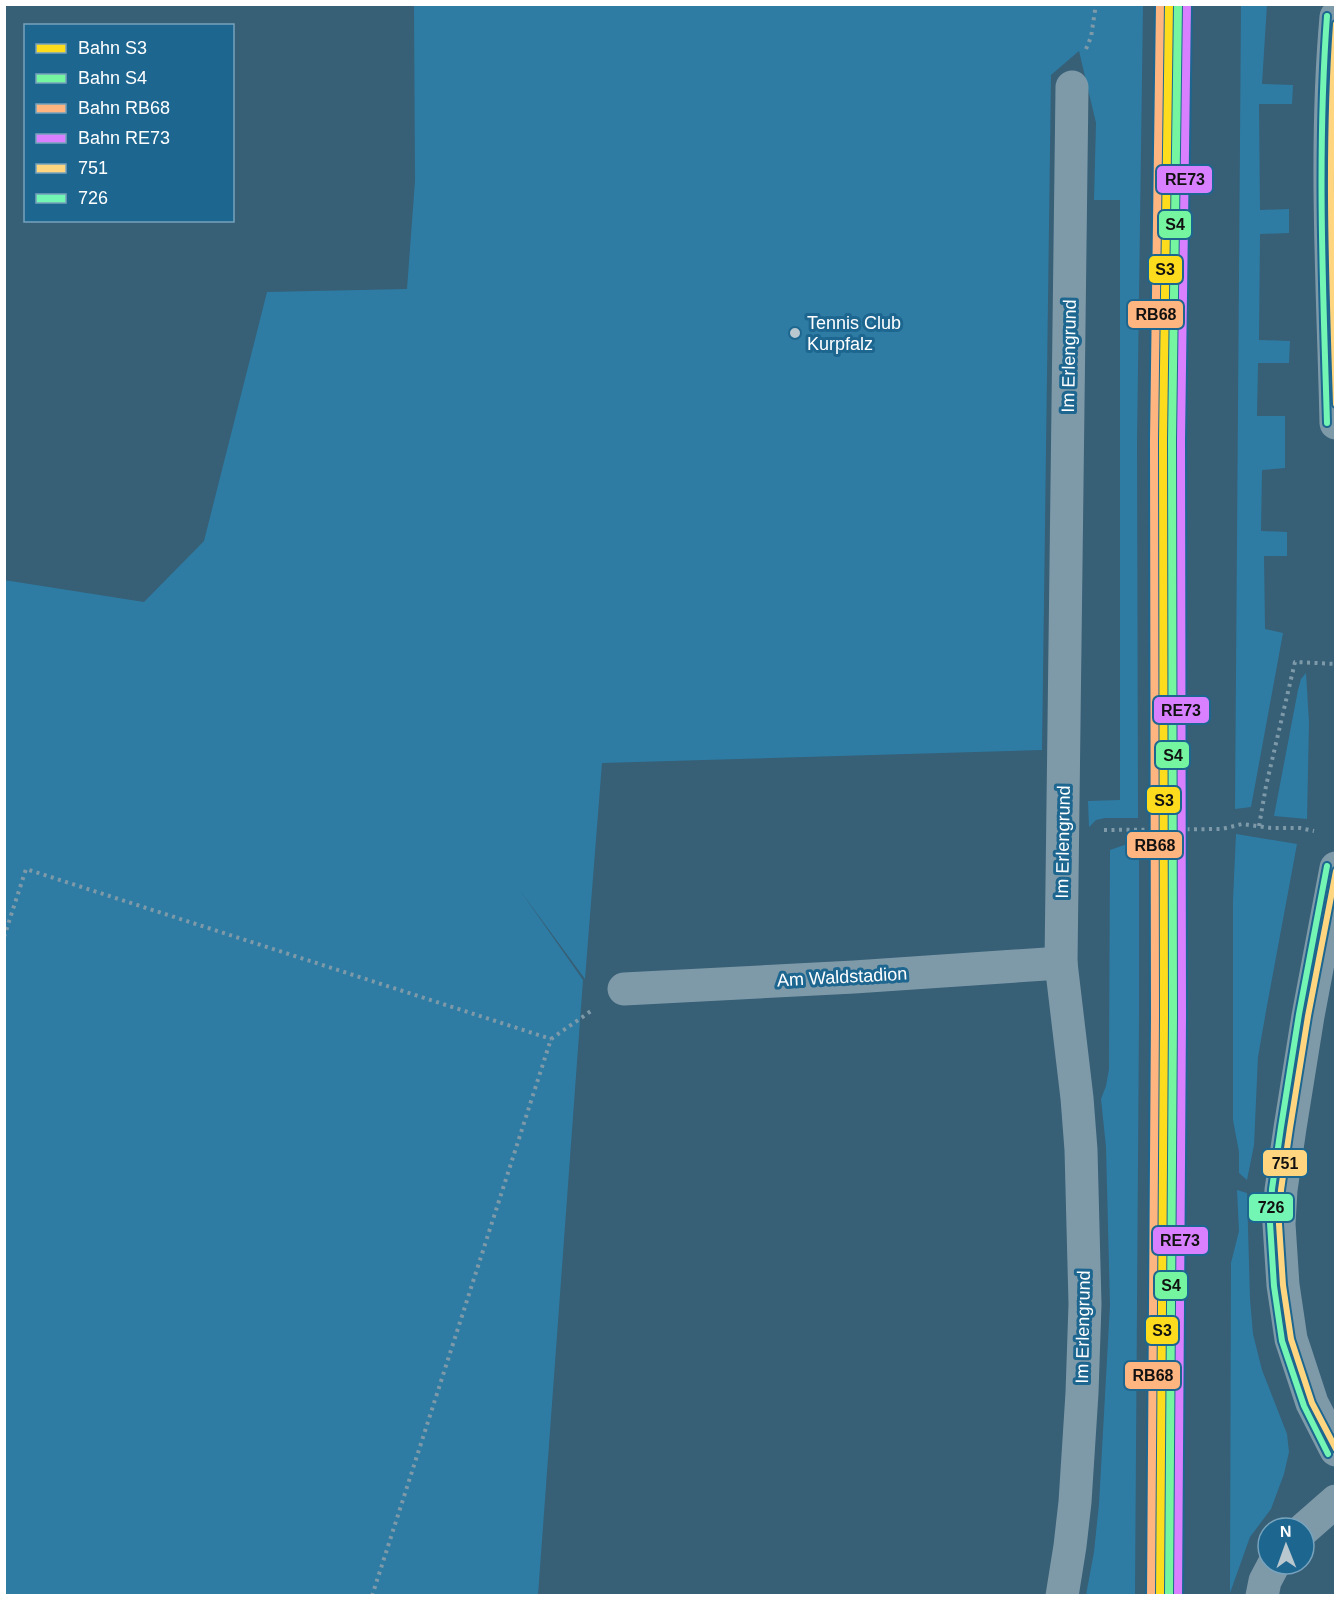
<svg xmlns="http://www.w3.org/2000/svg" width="1340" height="1600" font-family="Arial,sans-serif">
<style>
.green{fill:#2e7ca4}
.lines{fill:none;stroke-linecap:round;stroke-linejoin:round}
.path{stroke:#7e9aa9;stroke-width:4;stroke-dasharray:3 4.5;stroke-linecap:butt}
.minor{stroke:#7e9aa9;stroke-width:33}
.bus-1-casing{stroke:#1d6690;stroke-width:10}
.bus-2-casing{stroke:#1d6690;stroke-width:10}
.bus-1{stroke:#ffd580;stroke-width:6}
.bus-2{stroke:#73f6b3;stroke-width:6}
.rail-1-casing{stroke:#1d6690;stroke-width:12}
.rail-2-casing{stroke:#1d6690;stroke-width:12}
.rail-3-casing{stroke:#1d6690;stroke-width:12}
.rail-4-casing{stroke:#1d6690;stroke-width:12}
.rail-1{stroke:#fddc1d;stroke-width:8}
.rail-2{stroke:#76f5a1;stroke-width:8}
.rail-3{stroke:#ffb580;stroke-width:8}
.rail-4{stroke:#d880ff;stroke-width:8}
.poi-dot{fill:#b9c7cf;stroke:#1d6690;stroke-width:2}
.labels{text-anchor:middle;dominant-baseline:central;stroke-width:6;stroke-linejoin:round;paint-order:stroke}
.poi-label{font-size:18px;fill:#fff;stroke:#1d6690;text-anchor:start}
.street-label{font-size:18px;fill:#fff;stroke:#1d6690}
.line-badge{stroke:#1d6690;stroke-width:2}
.pale-badge-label{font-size:16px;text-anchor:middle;font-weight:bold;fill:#111}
</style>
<rect width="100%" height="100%" fill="#375f76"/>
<!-- green -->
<g class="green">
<path d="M1267,4l-5,80 31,1 -1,19h-33l1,106 29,-1v24l-29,1 -1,106 31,1 -1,22h-31l-1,53h28v52l-23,2 -1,61 26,1v24h-23l1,73 18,4 -32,174 -16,2 6,-804z"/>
<path d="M414,5h729l-6,435 1,378h-33l-9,2 -7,7 -1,-26 32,-1v-600h-26l2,-77 -17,-72 -28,24 -9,675 -440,13 -17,216 -66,-90 64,91 -45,615h-533l-1,-1015 140,22 60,-61 63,-249 140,-3 8,-108z"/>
<path d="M1306,673l3,49 -2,97 -33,-3 24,-126 3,-11z"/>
<path d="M1236,834l61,10 -31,167 -8,46 -4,88 -7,35 -8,-7v-21l-6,-32v-220z"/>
<path d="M1139,840v175l-4,580h-49l8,-43 5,-48 11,-199 -4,-158 -5,-48 5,-13 3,-17 1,-219z"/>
<path d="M1237,1190l10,3 3,106 3,35 9,36 25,64 2,18 -5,22 -13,35 -21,28 -20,56 1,-330 8,-32z"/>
</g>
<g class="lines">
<!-- path -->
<g class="path">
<path d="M1086,49l5,-12 5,-33"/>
<path d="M1259,826l7,-40 29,-124 41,2"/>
<path d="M1104,830l118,-1 20,-5 29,4h29l14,3"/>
<path d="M4,937l22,-68 525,170"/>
<path d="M372,1596l179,-557 40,-28"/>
</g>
<!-- minor -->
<g class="minor">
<path d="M1336,17c-12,135 -3,271 0,406"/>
<path d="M1336,868l-28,148 -18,112 -9,62 -2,34 4,61 8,54 21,64 24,47"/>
<path d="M624,989l230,-12 207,-14"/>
<path d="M1304,1529l32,-28"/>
<path d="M1062,1596l8,-50 5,-44 7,-109 3,-89 -4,-154 -4,-52 -16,-135 11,-876"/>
<path d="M1262,1596l3,-15 9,-17"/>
</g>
<!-- bus-1 casing -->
<g class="bus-1-casing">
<g id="bus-1">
<path d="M1336,24c-9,127 -4,253 0,380"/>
<path d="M1336,871l-28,145 -18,112 -9,62 -2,34 4,61 8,54 21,64 24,46"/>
</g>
</g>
<!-- bus-2 casing -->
<g class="bus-2-casing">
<g id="bus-2">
<path d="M1327,423c-4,-136 -10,-271 0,-407"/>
<path d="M1327,866l-28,148 -18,113 -9,62 -2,34 4,63 8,55 22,65 24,48"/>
</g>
</g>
<!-- bus-1 -->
<use href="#bus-1" class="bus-1"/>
<!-- bus-2 -->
<use href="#bus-2" class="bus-2"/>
<!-- rail-1 casing -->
<g class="rail-1-casing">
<path id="rail-1" d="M1160,1596l4,-580 -1,-576 6,-436"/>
</g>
<!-- rail-2 casing -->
<g class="rail-2-casing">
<path id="rail-2" d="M1169,1596l4,-580 -1,-576 6,-436"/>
</g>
<!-- rail-3 casing -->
<g class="rail-3-casing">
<path id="rail-3" d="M1151,1596l4,-580 -1,-576 6,-436"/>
</g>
<!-- rail-4 casing -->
<g class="rail-4-casing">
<path id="rail-4" d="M1178,1596l4,-580 -1,-576 6,-436"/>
</g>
<!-- rail-1 -->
<use href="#rail-1" class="rail-1"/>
<!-- rail-2 -->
<use href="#rail-2" class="rail-2"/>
<!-- rail-3 -->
<use href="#rail-3" class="rail-3"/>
<!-- rail-4 -->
<use href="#rail-4" class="rail-4"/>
</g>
<!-- markers -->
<circle class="poi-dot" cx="795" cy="333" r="6"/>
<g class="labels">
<!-- poi labels -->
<g class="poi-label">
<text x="807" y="323">Tennis Club<tspan x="807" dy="21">Kurpfalz</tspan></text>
</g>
<!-- street labels -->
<g class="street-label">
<text transform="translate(1069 356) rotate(-89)">Im Erlengrund</text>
<text transform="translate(1063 842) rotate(-89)">Im Erlengrund</text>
<text transform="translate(842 977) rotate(-3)">Am Waldstadion</text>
<text transform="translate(1083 1327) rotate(-89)">Im Erlengrund</text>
</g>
</g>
<g class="line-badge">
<rect x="1156" y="165" width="57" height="29" rx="6" fill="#d880ff"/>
<rect x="1158" y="210" width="34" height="29" rx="6" fill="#76f5a1"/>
<rect x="1148" y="255" width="35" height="29" rx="6" fill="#fddc1d"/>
<rect x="1127" y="300" width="57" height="29" rx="6" fill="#ffb580"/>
<rect x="1153" y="696" width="57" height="28" rx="6" fill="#d880ff"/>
<rect x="1155" y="741" width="35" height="28" rx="6" fill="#76f5a1"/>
<rect x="1146" y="786" width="35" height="28" rx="6" fill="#fddc1d"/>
<rect x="1126" y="831" width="57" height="28" rx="6" fill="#ffb580"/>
<rect x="1262" y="1149" width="46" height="28" rx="6" fill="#ffd580"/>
<rect x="1248" y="1193" width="46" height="29" rx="6" fill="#73f6b3"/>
<rect x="1152" y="1226" width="57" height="29" rx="6" fill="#d880ff"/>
<rect x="1154" y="1271" width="34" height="29" rx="6" fill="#76f5a1"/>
<rect x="1145" y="1316" width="34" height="29" rx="6" fill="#fddc1d"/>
<rect x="1124" y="1361" width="57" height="29" rx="6" fill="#ffb580"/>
</g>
<g class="pale-badge-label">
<text x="1185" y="185">RE73</text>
<text x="1175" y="230">S4</text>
<text x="1165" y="275">S3</text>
<text x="1156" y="320">RB68</text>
<text x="1181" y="716">RE73</text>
<text x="1173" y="761">S4</text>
<text x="1164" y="806">S3</text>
<text x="1155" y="851">RB68</text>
<text x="1285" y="1169">751</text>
<text x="1271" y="1213">726</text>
<text x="1180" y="1246">RE73</text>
<text x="1171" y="1291">S4</text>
<text x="1162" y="1336">S3</text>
<text x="1153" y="1381">RB68</text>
</g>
<!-- border -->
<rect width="1340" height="1600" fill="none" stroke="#ffffff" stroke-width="12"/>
<!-- legend -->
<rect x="24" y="24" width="210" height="198" fill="#1d6690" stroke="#77a3bc" stroke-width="1.5"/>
<rect x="36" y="44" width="30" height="9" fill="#fddc1d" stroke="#77a3bc" stroke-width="1.5"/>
<text x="78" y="54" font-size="18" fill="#ffffff">Bahn S3</text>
<rect x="36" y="74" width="30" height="9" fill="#76f5a1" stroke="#77a3bc" stroke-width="1.5"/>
<text x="78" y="84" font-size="18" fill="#ffffff">Bahn S4</text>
<rect x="36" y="104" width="30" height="9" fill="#ffb580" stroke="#77a3bc" stroke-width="1.5"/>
<text x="78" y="114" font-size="18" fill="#ffffff">Bahn RB68</text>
<rect x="36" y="134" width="30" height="9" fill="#d880ff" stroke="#77a3bc" stroke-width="1.5"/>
<text x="78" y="144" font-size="18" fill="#ffffff">Bahn RE73</text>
<rect x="36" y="164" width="30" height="9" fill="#ffd580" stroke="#77a3bc" stroke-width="1.5"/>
<text x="78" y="174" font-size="18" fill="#ffffff">751</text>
<rect x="36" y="194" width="30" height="9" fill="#73f6b3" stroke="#77a3bc" stroke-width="1.5"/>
<text x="78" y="204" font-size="18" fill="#ffffff">726</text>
<!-- north arrow -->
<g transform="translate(1286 1546) rotate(359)"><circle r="28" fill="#1d6690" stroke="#77a3bc" stroke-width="1.5"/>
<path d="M0-4.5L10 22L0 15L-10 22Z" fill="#b9c7cf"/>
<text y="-9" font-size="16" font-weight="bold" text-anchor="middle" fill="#ffffff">N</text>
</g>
</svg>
